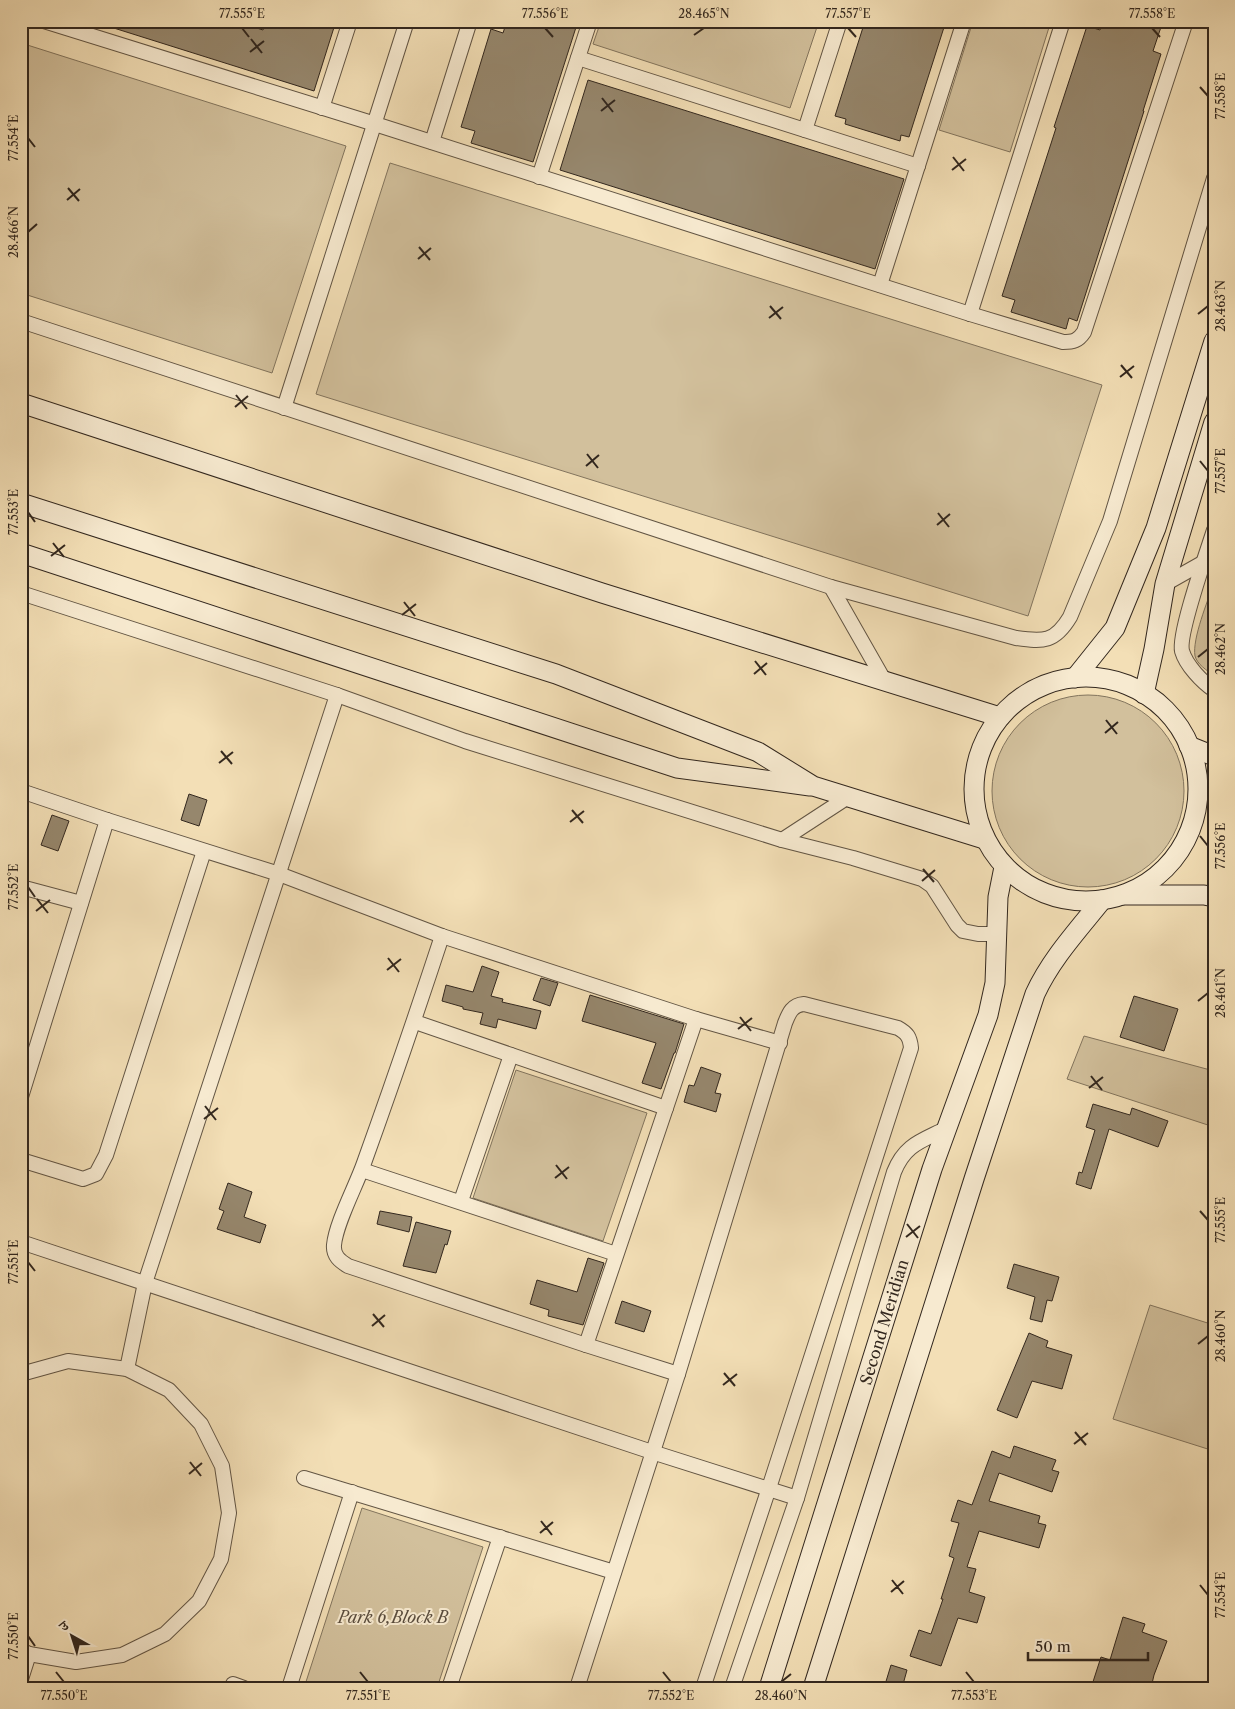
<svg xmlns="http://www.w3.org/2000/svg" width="1235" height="1709" font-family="'Libre Caslon Text','Noto Serif Devanagari',serif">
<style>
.green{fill:#d2c09c;stroke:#82745d}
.building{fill:#96876d;stroke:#32271e}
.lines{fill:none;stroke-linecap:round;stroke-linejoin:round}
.street-casing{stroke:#625544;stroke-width:16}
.secondary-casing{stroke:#32271e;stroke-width:21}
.street{stroke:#f7ead0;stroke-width:14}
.secondary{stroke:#f7ead0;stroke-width:19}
.ticks{fill:none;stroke:#32271e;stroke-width:2}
.labels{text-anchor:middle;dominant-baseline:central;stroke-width:4;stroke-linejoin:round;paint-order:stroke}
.street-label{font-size:16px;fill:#32271e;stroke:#f7ead0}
.park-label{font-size:16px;font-style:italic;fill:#5a4d3e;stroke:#f7ead0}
.neatline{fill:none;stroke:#32271e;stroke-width:2}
.ticks-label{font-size:12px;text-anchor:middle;fill:#32271e}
</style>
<rect width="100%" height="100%" fill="#f3dfb6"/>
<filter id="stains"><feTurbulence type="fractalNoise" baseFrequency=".004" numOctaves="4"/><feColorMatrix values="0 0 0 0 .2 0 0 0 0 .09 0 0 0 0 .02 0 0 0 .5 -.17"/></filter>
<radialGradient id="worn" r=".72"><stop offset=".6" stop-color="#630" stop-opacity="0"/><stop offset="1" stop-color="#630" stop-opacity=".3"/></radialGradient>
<!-- green -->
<g class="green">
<path d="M601,21h218l-29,87 -197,-64z"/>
<path d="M973,21h78l-41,131 -71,-22z"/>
<path d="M21,43l325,103 -74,227 -251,-80z"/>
<path d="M390,163l712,222 -74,231 -712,-222z"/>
<path d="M1214,583v92c-7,-4 -17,-11 -19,-19 -3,-17 13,-56 19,-73z"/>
<circle cx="1088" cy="791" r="96"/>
<path d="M1084,1036l130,35v56l-147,-48z"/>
<path d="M516,1070l131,43 -44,128 -130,-43z"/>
<path d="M1150,1305l64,20v126l-101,-32z"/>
<path d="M362,1508l121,39 -46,141h-133z"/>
</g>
<!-- building -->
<g class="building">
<path d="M102,21h133l28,9 3,-9h70l-22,70 -213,-67z"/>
<path d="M507,21h71l-45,141 -62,-19 4,-12 -14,-4 30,-98 12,4z"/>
<path d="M865,21h81l-37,116 -8,-2 -1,6 -55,-17 1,-5 -11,-3z"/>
<path d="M1103,21h60l-10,30 8,3 -18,57h1l-67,210 -8,-3 -3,11 -55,-17 4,-12 -13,-4 54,-168 -2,-1 33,-101 13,4z"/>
<path d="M588,80l316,99 -29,90 -315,-99z"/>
<path d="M189,794l18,6 -8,26 -18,-6z"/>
<path d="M52,815l17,6 -11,30 -17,-6z"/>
<path d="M482,966l17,6 -8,24 12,3 -1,3 39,9 -5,18 -38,-10 -2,9 -16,-4 3,-11 -20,-4v-2l-21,-6 4,-16 27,7z"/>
<path d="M541,978l17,5 -8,23 -17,-6z"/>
<path d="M590,995l94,29 -9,29h-1l-13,36 -19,-6 14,-40 -74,-22z"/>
<path d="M1134,996l44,13 -14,42 -44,-14z"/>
<path d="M701,1067l20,7 -6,19 6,1 -5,18 -32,-10 5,-17 5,1z"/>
<path d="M1093,1104l37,11 2,-7 36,13 -10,26 -49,-18 -18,60 -15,-5 3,-12 3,1 13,-43 -9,-3z"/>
<path d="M228,1183l24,9 -8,25 22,8 -6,18 -43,-14 7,-18 -5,-2z"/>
<path d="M380,1211l32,6 -3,15 -32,-8z"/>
<path d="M416,1222l35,9 -4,14 -2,-1 -9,29 -33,-7z"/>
<path d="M588,1258l16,5 -21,62 -35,-9 1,-6 -19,-6 7,-24 40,12z"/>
<path d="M1014,1264l45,13 -7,24 -5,-1 -5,22 -12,-3 5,-22 -28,-9z"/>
<path d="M622,1301l29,10 -7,21 -29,-9z"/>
<path d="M1029,1333l19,8 -2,6 26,8 -10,34 -30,-8 -15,37 -20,-8z"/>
<path d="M1014,1446l42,14 -4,10 7,2 -7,20 -53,-19 -10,28 51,15 -2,7 8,2 -7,23 -60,-17 -12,36 9,2 -7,23 16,5 -8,26 -19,-5 -17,48 -31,-10 9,-26 12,4 12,-35h-2l13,-41 -5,-2 10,-33 -8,-2 7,-21 14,5 20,-54 18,7z"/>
<path d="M1123,1617l22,7 -3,8 25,9 -13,34 -3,13h-60l10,-31 9,3z"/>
<path d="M891,1665l16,5 -5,18h-18z"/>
</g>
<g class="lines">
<!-- street casing -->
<g class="street-casing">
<g id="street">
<path d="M44,21l331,103 595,190 93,28c10,0 15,-1 21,-10l102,-311"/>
<path d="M578,58l340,108"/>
<path d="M322,108l28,-87"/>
<path d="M805,130l35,-109"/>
<path d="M432,142l38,-121"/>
<path d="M539,177l51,-156"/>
<path d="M880,285l84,-264"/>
<path d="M970,314l93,-293"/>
<path d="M21,321l810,266 185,51c28,4 39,4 54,-21l40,-96 104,-343"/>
<path d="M284,408l123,-387"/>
<path d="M1214,530c-7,22 -36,104 -32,121 4,14 20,31 32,39"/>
<path d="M1165,584l39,-22"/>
<path d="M831,587l53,93"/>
<path d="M21,593l316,102 128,46 317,99 71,18 69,21 10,7 25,39 6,6 15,3h18"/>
<path d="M21,791l86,29 172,54 163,62 254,83 84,24"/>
<path d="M782,840l66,-43"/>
<path d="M21,887l60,16"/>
<path d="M442,936c-25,76 -51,152 -78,227 -8,23 -28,60 -30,82 -1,11 6,16 14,21l238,79 92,29"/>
<path d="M415,1022l251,86"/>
<path d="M21,1097l86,-277"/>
<path d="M21,1160l62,19 13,-5 10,-19 98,-304"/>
<path d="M362,1170l254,84"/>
<path d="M461,1201l50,-146"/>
<path d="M21,1242l631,210 145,46"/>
<path d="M586,1345l110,-326"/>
<path d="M127,1369l18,-86 192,-588"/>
<path d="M21,1374l47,-13 59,8 42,21 32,34 21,42 7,47 -8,46 -22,42 -34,33 -43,21 -46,7 -47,-8 -8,-4"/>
<path d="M304,1478l310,94"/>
<path d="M21,1679l8,-25"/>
<path d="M233,1684l11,4"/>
<path d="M289,1688l63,-196"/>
<path d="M449,1688l51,-151"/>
<path d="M577,1688l101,-314 107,-351c4,-10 7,-18 19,-19l94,24c9,5 12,9 13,20l-142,440 -66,200"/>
<path d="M732,1688l65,-190 97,-326c11,-28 28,-31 53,-44"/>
</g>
</g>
<!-- secondary casing -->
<g class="secondary-casing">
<g id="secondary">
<path d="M21,403l581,190 398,124"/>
<path d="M21,503l535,171 202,78 55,34 171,53"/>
<path d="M21,553l656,215 133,18"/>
<circle cx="1086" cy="789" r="112"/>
<path d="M1075,678l40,-50 41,-100 58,-187"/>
<path d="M1144,694l10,-45 11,-65 49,-162"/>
<path d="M1189,746l25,10"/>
<path d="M1123,895h81l10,2"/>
<path d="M769,1688l163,-519 56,-154 7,-32 3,-86 6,-30"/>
<path d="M813,1688l161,-509 61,-185c16,-35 43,-64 67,-94"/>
</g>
</g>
<!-- street -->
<use href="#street" class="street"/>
<!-- secondary -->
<use href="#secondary" class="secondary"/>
</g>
<!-- ticks -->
<path class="ticks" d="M242,28l7,9M545,28l8,9M848,28l8,9M1152,28l8,9M694,35l10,-7M251,39l11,14M250,52l14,-11M1200,87l8,9M602,98l11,14M601,111l14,-11M28,138l7,9M953,157l11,14M952,170l14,-11M68,188l11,13M67,200l13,-11M28,232l9,-8M419,247l11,13M418,259l13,-11M770,306l11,13M1198,314l10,-8M769,318l14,-11M1121,365l11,13M1120,377l14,-11M236,395l11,14M235,407l13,-11M587,454l11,14M1200,461l8,10M586,466l13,-11M28,512l7,10M938,513l11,14M937,525l13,-11M53,543l11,14M51,556l14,-11M404,602l11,14M402,615l14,-11M1198,657l10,-8M755,661l11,14M754,674l13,-11M1106,720l11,14M1105,733l13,-11M221,751l11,13M219,763l14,-11M572,810l11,13M570,822l14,-11M1200,836l8,10M923,869l11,13M922,881l13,-11M28,887l7,10M37,899l11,14M36,911l14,-11M388,958l11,14M387,970l14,-11M1198,1001l10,-8M740,1017l11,14M738,1029l14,-11M1091,1076l11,14M1089,1088l14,-11M205,1106l11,14M204,1119l14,-11M556,1165l11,14M555,1178l14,-11M1200,1211l8,9M907,1224l11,14M906,1237l14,-11M28,1262l7,9M373,1314l11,13M372,1326l13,-11M1198,1344l10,-8M724,1373l11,13M723,1385l14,-11M1075,1432l11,13M1074,1444l14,-11M190,1462l11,14M189,1474l13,-11M541,1521l11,14M540,1533l13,-11M892,1580l11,14M1200,1585l8,10M891,1592l13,-11M28,1636l7,10M56,1672l8,10M360,1672l8,10M663,1672l8,10M966,1672l8,10M781,1682l10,-8"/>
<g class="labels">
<!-- street labels -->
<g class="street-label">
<text transform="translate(884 1322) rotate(-73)">Second Meridian</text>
</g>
<!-- park labels -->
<g class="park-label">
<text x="393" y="1617">Park 6,Block B</text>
</g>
</g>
<!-- margin -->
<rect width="1235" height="1709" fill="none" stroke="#f3dfb6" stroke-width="55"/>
<!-- north arrow -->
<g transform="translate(72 1636) rotate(321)" stroke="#f7ead0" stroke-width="4" paint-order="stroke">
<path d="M0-4L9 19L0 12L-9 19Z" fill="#32271e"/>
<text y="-8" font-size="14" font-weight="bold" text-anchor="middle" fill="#32271e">उ</text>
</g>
<!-- scale -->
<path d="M1028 1652v8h120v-8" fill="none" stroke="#32271e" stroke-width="2.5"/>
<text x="1035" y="1652" font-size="15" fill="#32271e" stroke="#f7ead0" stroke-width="4" paint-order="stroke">50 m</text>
<rect x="28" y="28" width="1180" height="1654" class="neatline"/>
<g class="ticks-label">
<text x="242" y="18">77.555°E</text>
<text x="545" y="18">77.556°E</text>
<text x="704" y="18">28.465°N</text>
<text x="848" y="18">77.557°E</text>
<text x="1152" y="18">77.558°E</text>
<text transform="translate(1221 96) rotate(-90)" y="4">77.558°E</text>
<text transform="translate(14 138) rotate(-90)" y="4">77.554°E</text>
<text transform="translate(14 232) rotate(-90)" y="4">28.466°N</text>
<text transform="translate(1221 306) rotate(-90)" y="4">28.463°N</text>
<text transform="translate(1221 471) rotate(-90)" y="4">77.557°E</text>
<text transform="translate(14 512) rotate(-90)" y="4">77.553°E</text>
<text transform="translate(1221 649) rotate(-90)" y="4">28.462°N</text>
<text transform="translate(1221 846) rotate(-90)" y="4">77.556°E</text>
<text transform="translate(14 887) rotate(-90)" y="4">77.552°E</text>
<text transform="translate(1221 993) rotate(-90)" y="4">28.461°N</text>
<text transform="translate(1221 1220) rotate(-90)" y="4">77.555°E</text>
<text transform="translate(14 1262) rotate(-90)" y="4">77.551°E</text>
<text transform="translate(1221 1336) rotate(-90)" y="4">28.460°N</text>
<text transform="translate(1221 1595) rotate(-90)" y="4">77.554°E</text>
<text transform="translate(14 1636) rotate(-90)" y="4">77.550°E</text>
<text x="64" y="1700">77.550°E</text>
<text x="368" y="1700">77.551°E</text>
<text x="671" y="1700">77.552°E</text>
<text x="781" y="1700">28.460°N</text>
<text x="974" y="1700">77.553°E</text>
</g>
<rect width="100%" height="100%" filter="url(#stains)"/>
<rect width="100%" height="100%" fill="url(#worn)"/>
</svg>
